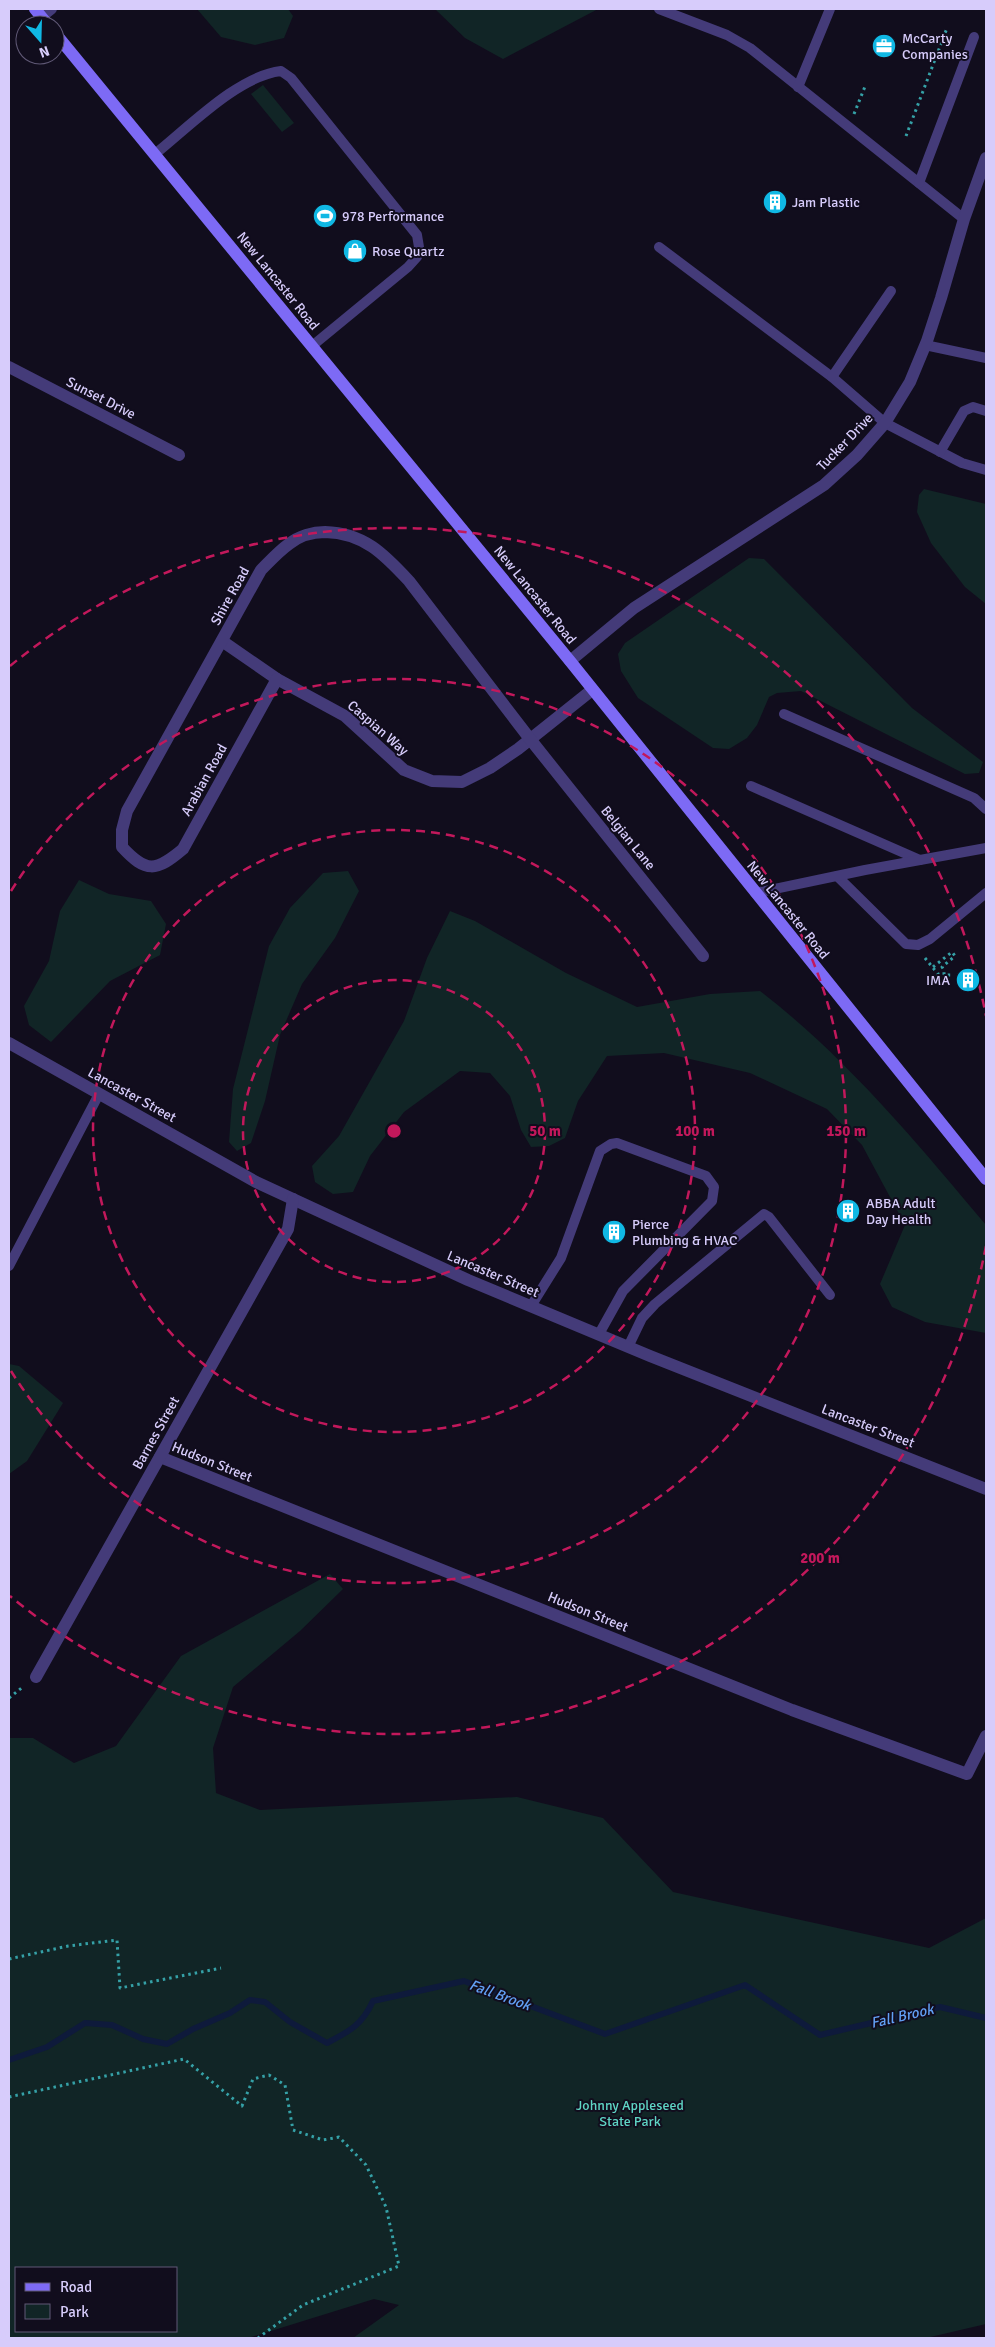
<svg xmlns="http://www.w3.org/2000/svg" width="995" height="2347" font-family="Signika,sans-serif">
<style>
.green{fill:#112526;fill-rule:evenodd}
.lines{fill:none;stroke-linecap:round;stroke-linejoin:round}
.stream{stroke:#0e1a3b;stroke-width:6}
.path{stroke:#35a1a7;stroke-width:3;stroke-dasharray:2.5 4;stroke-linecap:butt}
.lane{stroke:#443b79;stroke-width:10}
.street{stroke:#443b79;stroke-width:12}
.secondary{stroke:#7d6af5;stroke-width:12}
.ring{fill:none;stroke:#c2185b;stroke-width:2.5;stroke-dasharray:9 6}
.labels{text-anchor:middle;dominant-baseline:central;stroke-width:4;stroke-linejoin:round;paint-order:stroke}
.poi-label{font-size:14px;fill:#d7ccfb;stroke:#110d1d;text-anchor:start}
.street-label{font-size:14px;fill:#d7ccfb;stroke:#110d1d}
.park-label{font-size:14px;fill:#5fd5c5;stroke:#110d1d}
.water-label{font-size:15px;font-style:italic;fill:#62a0f4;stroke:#110d1d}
.centre{fill:#c2185b;stroke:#110d1d;stroke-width:2.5}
.ring-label{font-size:15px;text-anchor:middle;font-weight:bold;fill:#c2185b;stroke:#110d1d;stroke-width:4;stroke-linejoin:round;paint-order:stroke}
</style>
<rect width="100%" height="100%" fill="#110d1d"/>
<!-- green -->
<g class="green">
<path d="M197,9h91l5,7 -9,22 -29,7 -34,-8z"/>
<path d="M435,9h163l-95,50 -38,-21z"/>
<path d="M263,85l31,38 -12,9 -31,-38z"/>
<path d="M924,489l62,15v100l-21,-17 -34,-44 -14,-31 2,-17z"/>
<path d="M749,558l15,1 148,149 71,54 -4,11 -14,1 -164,-83 -24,2 -8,4 -12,28 -10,13 -18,11 -16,-1 -75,-50 -17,-27 -3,-17 7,-11z"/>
<path d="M348,871l11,20 -24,47 -33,46 -22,51 -15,66 -14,42 -14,8 -8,-9 4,-53 36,-143 21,-38 33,-35z"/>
<path d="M79,880l30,14 42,7 15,23 -6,31 -50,26 -59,61 -22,-17 -5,-19 25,-45 11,-50z"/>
<path d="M450,911l25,10 91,52 71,34 73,-13 50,-3c86,66 157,152 226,234v108l-61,-11 -33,-15 -12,-23 25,-59 -43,-80 -35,-36 -77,-36 -86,-20 -57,3 -29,45 -13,37 -16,8 -18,1 -10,-17 -11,-34 -20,-23 -30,-2 -56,41 -34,44 -17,36 -20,2 -18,-12 -3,-16 27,-30 65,-115 23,-63z"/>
<path d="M9,1364l10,2 44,37 -36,58 -18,13z"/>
<path d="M330,1574l13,15 -43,42 -67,56 -20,61 3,45 44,17 257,-13 86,21 70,74 256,56 57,-30v406l-60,14h-573l46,-33 -25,-6 -126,39h-239v-600h24l41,25 42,-17 65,-90zM16,2268h160v63h-160z"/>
</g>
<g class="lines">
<!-- stream -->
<path class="stream" d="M9,2060l38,-13 38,-24 27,2 31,14 24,5 26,-15 37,-16 20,-13 15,2 25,20 37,21c23,-12 35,-18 46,-42l91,-20 141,53 140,-49 75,50 120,-28 46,11"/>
<!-- path -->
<g class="path">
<path d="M854,114l12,-30"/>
<path d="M906,136l41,-108"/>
<path d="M925,958l13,16 6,1"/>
<path d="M933,967l19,-15 3,4 -13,11 2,3v5h7"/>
<path d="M9,1698l15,-12"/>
<path d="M9,1959l59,-13 49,-6 3,48 101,-20"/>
<path d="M9,2097l175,-38 58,47 11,-27 16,-4 16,10 8,45 30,10 16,-3 27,28 20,42 13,59 -96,39 -45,33"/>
</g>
<!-- lane -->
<g class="lane">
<path d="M659,9l68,26 23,13 214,171"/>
<path d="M42,17l10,-8"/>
<path d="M798,87l32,-78"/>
<path d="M155,154c34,-27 83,-78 126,-83l10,7 126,157 2,12 -2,10 -9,10 -96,79"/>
<path d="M919,183l55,-146"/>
<path d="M659,247l173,130 53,46 77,40 24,7"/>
<path d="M925,345l61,13"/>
<path d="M832,377l59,-86"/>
<path d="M940,452l24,-41 9,-4 13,4"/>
<path d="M784,714l190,84 12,11"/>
<path d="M751,786l169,74"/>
<path d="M837,876l69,68 12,1 12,-6 56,-46"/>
<path d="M755,893l110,-23 121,-22"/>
<path d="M9,1266l90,-172"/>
<path d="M531,1306l30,-48 39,-107 11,-7 6,-1 89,33 8,11 -2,14 -89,90 -24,43"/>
<path d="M628,1347l14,-29 13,-14 109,-90 5,3 61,78"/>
</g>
<!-- street -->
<g class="street">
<path d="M9,367l170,88"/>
<path d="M222,641l55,38 68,37 59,54 28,11 30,1 28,-14 28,-19 74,-59"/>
<path d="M570,661l64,-53 190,-123 33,-30 28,-32 25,-41 17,-41 14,-43 23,-79 22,-61"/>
<path d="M277,679l-94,170c-27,23 -37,24 -61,-2v-17l5,-19 134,-241c9,-9 18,-19 28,-26 10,-8 24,-12 36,-12 39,1 59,22 84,49l121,158 173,217"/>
<path d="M9,1043l247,139 212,98 182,76 336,133"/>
<path d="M160,1457l632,253 175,64 19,-38"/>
<path d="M36,1677l252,-448 5,-30"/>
</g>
<!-- secondary -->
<g class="secondary">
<path d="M35,9l13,16"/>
<path d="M55,33l515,628 416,518"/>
</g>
</g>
<!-- distance rings -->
<g class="ring">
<circle cx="394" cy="1131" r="151"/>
<circle cx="394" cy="1131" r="301"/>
<path d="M11 891A452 452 0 1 1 11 1371"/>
<path d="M986 1246A603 603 0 0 1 10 1596M10 666A603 603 0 0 1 986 1016"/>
</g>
<!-- icons -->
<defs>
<g id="office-disc" transform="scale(1.25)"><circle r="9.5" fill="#10b8e4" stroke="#110d1d"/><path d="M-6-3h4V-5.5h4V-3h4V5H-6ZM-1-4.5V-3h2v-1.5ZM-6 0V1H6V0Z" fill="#fff"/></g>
<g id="building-disc" transform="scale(1.25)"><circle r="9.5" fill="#10b8e4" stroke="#110d1d"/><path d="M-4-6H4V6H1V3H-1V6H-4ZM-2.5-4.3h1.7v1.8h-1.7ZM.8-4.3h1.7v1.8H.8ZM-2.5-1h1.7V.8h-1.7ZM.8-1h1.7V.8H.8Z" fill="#fff"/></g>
<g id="stadium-disc" transform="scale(1.25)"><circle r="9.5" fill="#10b8e4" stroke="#110d1d"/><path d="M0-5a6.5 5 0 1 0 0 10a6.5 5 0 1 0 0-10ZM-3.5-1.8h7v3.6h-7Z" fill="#fff"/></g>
<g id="shop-disc" transform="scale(1.25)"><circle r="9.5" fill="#10b8e4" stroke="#110d1d"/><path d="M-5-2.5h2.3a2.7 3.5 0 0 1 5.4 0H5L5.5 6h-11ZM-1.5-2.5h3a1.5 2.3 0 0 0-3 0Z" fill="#fff"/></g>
</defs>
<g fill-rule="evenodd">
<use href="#office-disc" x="884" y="46"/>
<use href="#building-disc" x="775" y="202"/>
<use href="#stadium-disc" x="325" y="216"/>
<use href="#shop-disc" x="355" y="251"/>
<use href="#building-disc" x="968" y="980"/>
<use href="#building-disc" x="848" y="1211"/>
<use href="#building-disc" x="614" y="1232"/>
</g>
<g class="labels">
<!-- poi labels -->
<g class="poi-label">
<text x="902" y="38">McCarty<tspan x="902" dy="16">Companies</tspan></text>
<text x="792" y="202">Jam Plastic</text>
<text x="342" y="216">978 Performance</text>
<text x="372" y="251">Rose Quartz</text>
<text x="950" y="980" text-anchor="end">IMA</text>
<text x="866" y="1203">ABBA Adult<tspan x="866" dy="16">Day Health</tspan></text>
<text x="632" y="1224">Pierce<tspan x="632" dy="16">Plumbing &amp; HVAC</tspan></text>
</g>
<!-- street labels -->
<g class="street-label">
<text transform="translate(278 281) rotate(51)">New Lancaster Road</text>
<text transform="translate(101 398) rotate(27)">Sunset Drive</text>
<text transform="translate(845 442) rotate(-46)">Tucker Drive</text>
<text transform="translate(535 595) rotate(51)">New Lancaster Road</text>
<text transform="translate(230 596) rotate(-61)">Shire Road</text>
<text transform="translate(378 728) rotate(41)">Caspian Way</text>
<text transform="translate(204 780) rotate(-61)">Arabian Road</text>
<text transform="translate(628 838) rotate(51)">Belgian Lane</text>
<text transform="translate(788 910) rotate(51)">New Lancaster Road</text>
<text transform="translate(132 1095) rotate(29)">Lancaster Street</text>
<text transform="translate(493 1274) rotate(23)">Lancaster Street</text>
<text transform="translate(868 1426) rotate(21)">Lancaster Street</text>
<text transform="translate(156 1433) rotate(-61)">Barnes Street</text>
<text transform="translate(212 1462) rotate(22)">Hudson Street</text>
<text transform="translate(588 1612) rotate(22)">Hudson Street</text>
</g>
<!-- park labels -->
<g class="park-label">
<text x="630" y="2105">Johnny Appleseed<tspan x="630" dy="16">State Park</tspan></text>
</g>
<!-- water labels -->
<g class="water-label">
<text transform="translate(500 1995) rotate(20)">Fall Brook</text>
<text transform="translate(902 2016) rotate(-13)">Fall Brook</text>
</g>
</g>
<circle cx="394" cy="1131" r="8" class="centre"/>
<g class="ring-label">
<text x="545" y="1136">50 m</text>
<text x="695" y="1136">100 m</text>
<text x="846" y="1136">150 m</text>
<text x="820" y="1563">200 m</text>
</g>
<!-- border -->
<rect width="995" height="2347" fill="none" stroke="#d7ccfb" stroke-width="20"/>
<!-- legend -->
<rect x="15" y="2267" width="162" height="65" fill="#110d1d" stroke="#605976"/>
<rect x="25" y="2283" width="25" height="8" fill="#7d6af5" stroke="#605976"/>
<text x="60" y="2292" font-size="15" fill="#d7ccfb">Road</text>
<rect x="25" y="2304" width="25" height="15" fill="#112526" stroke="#605976"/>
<text x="60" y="2317" font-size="15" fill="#d7ccfb">Park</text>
<!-- north arrow -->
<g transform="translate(40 40) rotate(160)"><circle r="24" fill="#110d1d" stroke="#605976"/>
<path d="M0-4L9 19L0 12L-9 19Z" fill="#10b8e4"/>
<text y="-8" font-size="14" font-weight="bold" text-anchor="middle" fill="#d7ccfb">N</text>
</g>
</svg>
